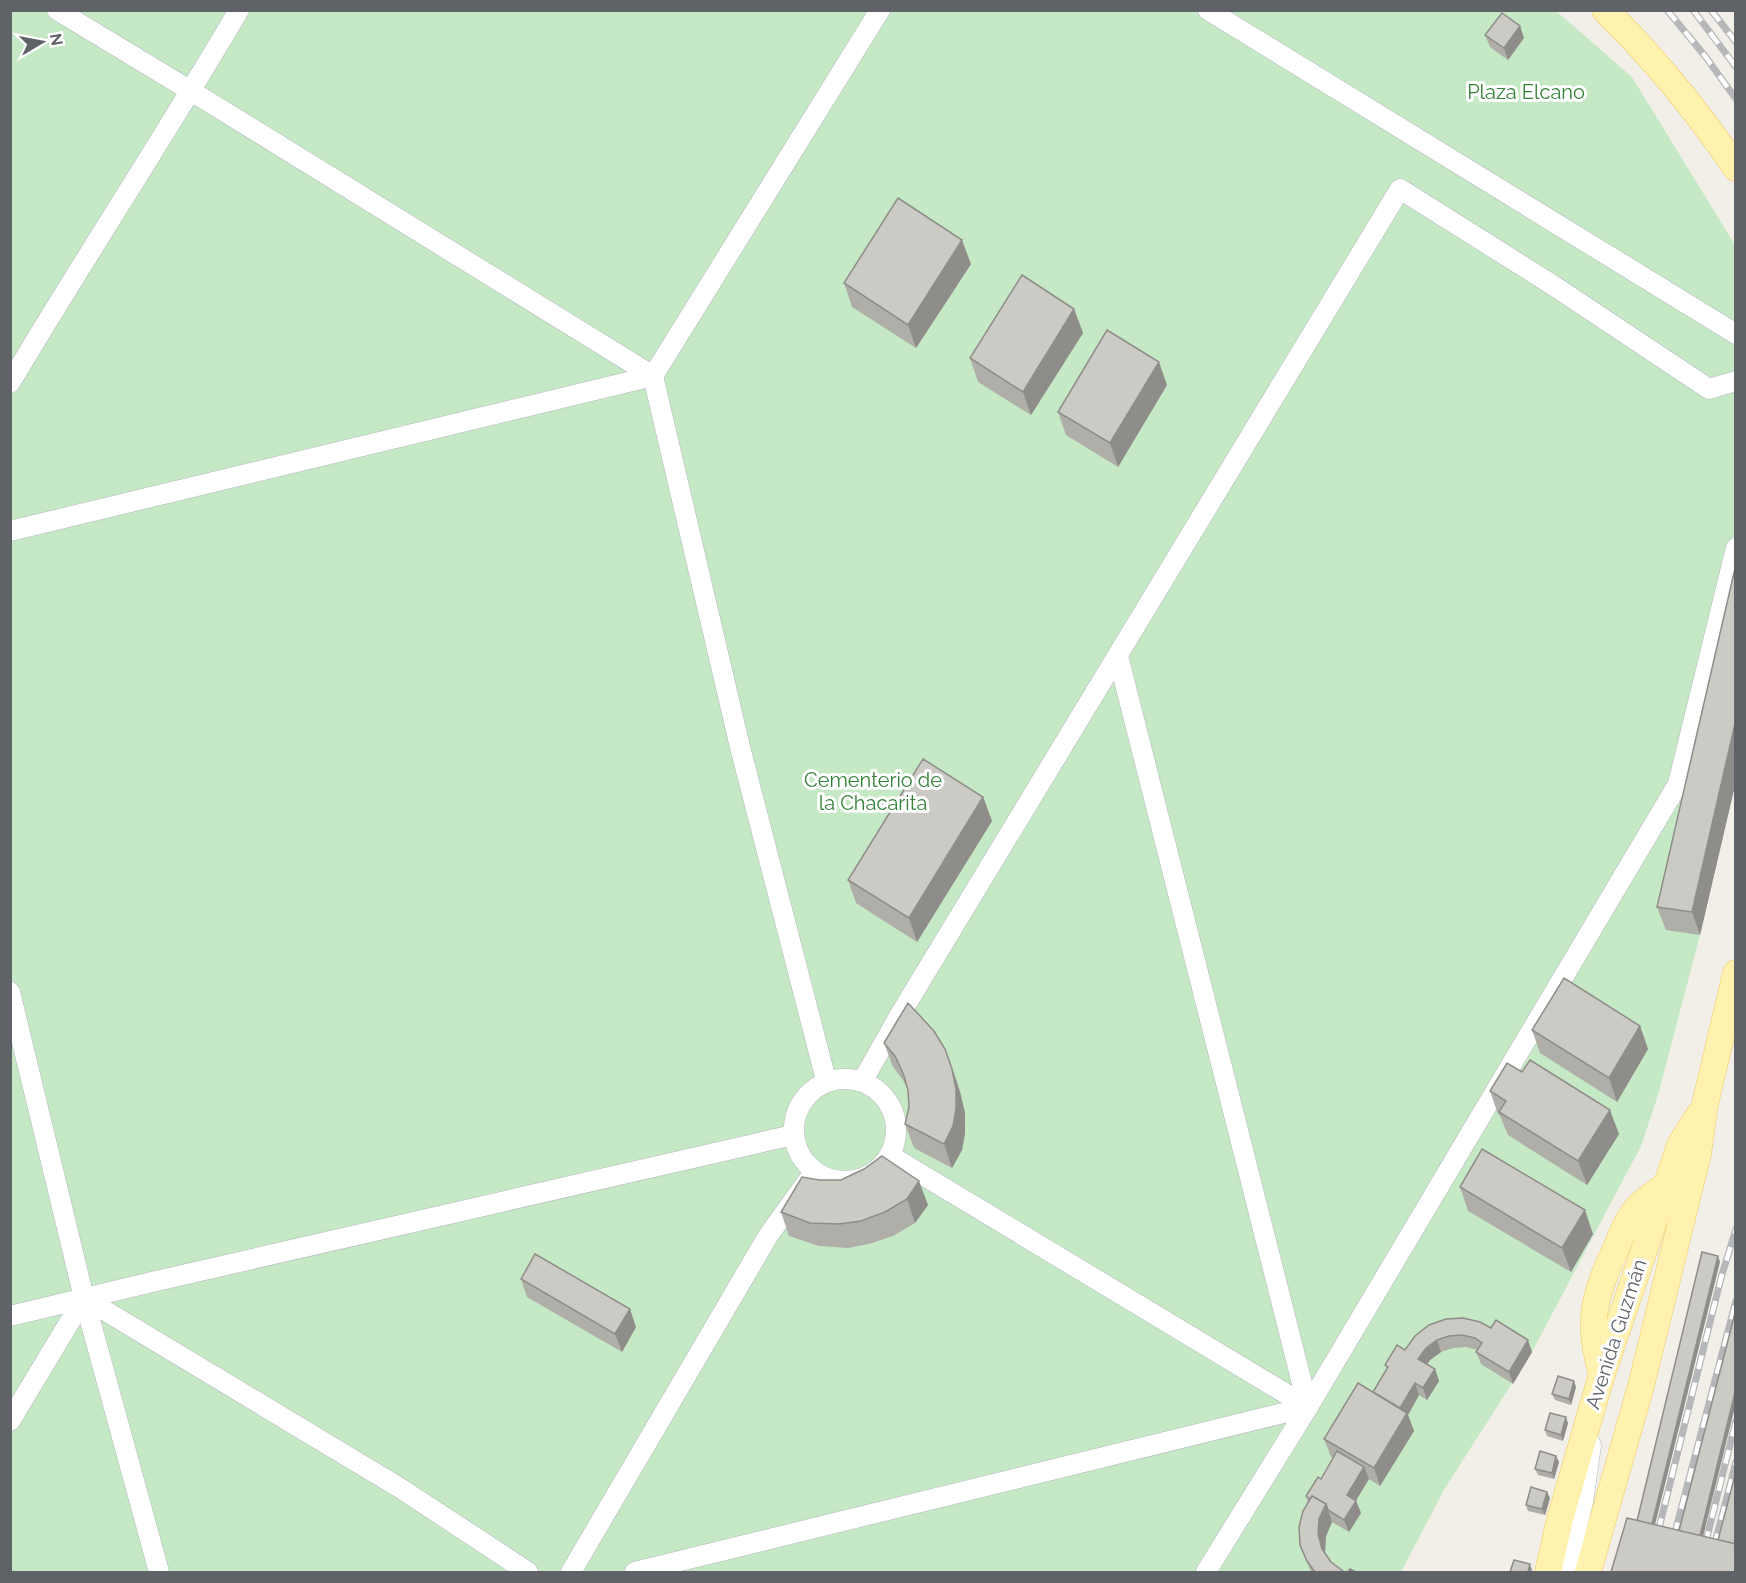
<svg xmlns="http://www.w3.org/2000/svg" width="1746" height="1583" font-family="Raleway,sans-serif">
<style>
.green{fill:#c5e8c5}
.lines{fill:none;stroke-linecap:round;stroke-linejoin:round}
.minor-casing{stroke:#b5b8bc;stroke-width:21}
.major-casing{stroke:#f2c960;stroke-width:27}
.minor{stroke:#fff;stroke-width:20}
.major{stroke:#fff2af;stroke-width:26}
.rail-casing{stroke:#b6b7b8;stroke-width:7}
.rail{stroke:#fff;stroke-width:4.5;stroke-dasharray:14;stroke-linecap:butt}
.wall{fill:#afaea9}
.shaded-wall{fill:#8f8d8a}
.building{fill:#cccac5;stroke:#8f8d8a;stroke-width:1.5}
.labels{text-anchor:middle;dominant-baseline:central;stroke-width:6;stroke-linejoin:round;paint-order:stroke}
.park-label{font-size:20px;fill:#348238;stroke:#fff}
.street-label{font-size:20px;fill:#5f6368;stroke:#fff}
</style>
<rect width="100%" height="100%" fill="#f1efe8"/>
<!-- green -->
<path class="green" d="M1555,10l77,67 103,168v536l-35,154 -42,160 -17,51 -109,206 -87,136 -44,84h-1390v-1561z"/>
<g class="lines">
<!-- minor casing -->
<g class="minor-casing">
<g id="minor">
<path d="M57,10l134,81 462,285 87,371 86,333"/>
<path d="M1208,10l528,324"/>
<path d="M10,383c75,-126 155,-247 229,-373"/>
<path d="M10,531l643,-155 227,-366"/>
<path d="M1118,656l190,751"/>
<path d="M10,992l74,306 75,274"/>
<circle cx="845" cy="1130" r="51"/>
<path d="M863,1080l38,-67 499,-824 151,95 158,105 27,-8"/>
<path d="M891,1156l417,251"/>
<path d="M84,1298l316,190 128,84"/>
<path d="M10,1316l142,-34 641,-147"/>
<path d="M10,1421l74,-123"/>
<path d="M571,1572l197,-336 46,-64"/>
<path d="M635,1572l673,-165"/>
<path d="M1206,1572l102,-165 370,-623 58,-236"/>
<path d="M1566,1572l17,-70 8,-57"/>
</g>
</g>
<!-- major casing -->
<g class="major-casing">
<g id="major">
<path d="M1605,10c49,48 93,102 131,158"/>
<path d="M1602,1374c-16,-52 -8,-78 14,-126 6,-14 12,-30 22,-41 9,-9 20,-16 30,-23"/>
<path d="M1548,1572l12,-53 42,-145 78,-229 19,-30"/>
<path d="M1588,1572l53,-186 48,-196 9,-36 7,-50 31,-131"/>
</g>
</g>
<!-- minor -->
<use href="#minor" class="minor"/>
<!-- major -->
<use href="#major" class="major"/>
<!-- rail casing -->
<g class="rail-casing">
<g id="rail">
<path d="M1667,10l38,46 31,43"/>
<path d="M1693,10l43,57"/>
<path d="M1711,10l25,32"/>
<path d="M1658,1532l63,-254 15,-49"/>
<path d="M1674,1536l62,-235"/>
<path d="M1705,1545l31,-124"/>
<path d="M1714,1547l22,-85"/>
</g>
</g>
<!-- rail -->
<use href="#rail" class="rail"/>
</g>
<!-- wall -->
<g class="wall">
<path d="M1520,26l4,12 -16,22 -18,-13 -5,-12z"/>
<path d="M971,264l-55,84 -64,-41 -8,-24z"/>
<path d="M1074,309l9,24 -52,82 -53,-33 -8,-24z"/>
<path d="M1167,385l-49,82 -52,-32 -8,-23z"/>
<path d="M1736,564v217l-36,154 -34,-5 -9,-23z"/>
<path d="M983,797l9,24 -75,121 -61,-39 -8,-23z"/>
<path d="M1640,1026l8,23 -31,53 -77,-49 -8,-23z"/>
<path d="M884,1043l70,29 6,20 5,21v20l-3,17 -10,18 -38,-20 -9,-24 4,-17 -1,-17 -5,-10 -10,-13z"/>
<path d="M1490,1091l129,43 -32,51 -79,-50 -8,-19 -2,-2z"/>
<path d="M819,1180h22l87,25 -13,18 -22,13 -24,8 -21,4 -29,-2 -30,-10 -8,-24z"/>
<path d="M1460,1187l133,47 -22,38 -103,-61z"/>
<path d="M521,1279l115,48 -14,25 -95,-55z"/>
<path d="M1429,1325l103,27 -19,32 -32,-20 -5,-12 2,-2 -12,-3 -13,1 -12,4 -11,8 -3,4 8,5 4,12 -12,19 -8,-5 -11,20 6,16 -34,55 -11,-7 -13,21 5,13 -12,19 -17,-10 -6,14 -1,18 6,8 12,9 1,1h-33l-11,-27 8,-42 -2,-7 15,-17 12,-21 -2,-1 -7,-18 49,-47 14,-22 -2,-5 20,-15z"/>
<path d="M1576,1387l-5,18 -16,-5 -3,-6z"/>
<path d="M1568,1423l-5,18 -16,-5 -2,-6z"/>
<path d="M1559,1462l-5,17 -16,-4 -3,-6z"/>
<path d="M1550,1498l-5,17 -17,-4 -2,-6z"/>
</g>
<!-- shaded-wall -->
<g class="shaded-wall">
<path d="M1520,26l4,12 -16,22 -4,-12z"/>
<path d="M962,240l9,24 -55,84 -8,-23z"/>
<path d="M1074,309l9,24 -52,82 -8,-23z"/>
<path d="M1159,362l8,23 -49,82 -8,-24z"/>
<path d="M1736,719v62l-36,154 -8,-23z"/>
<path d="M983,797l9,24 -75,121 -8,-24z"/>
<path d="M1640,1026l8,23 -31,53 -8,-24z"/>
<path d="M945,1049l15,43 5,21v20l-3,17 -10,18 -8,-24z"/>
<path d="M1610,1110l9,24 -32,51 -9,-24z"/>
<path d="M919,1181l9,24 -13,18 -8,-24z"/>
<path d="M1585,1210l8,24 -22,38 -9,-24z"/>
<path d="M1718,1256l2,6 -70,283 -2,-6z"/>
<path d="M630,1309l6,18 -14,25 -7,-18z"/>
<path d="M1437,1340l4,12 -11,8 -7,11 -5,-12 8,-11z"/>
<path d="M1528,1340l4,12 -19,32 -4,-12z"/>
<path d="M1435,1369l4,12 -12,19 -4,-12z"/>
<path d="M1574,1381l2,6 -5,18 -2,-6z"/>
<path d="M1415,1383l4,12 -11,20 6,16 -34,55 -6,-18 24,-56z"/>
<path d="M1736,1388v15l-38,154 -2,-6z"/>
<path d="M1566,1417l2,6 -5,18 -2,-6z"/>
<path d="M1556,1456l3,6 -5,17 -2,-6z"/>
<path d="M1364,1467l5,12 -17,28 -5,-12z"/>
<path d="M1547,1492l3,6 -5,17 -3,-6z"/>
<path d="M1356,1501l5,12 -12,19 -5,-12z"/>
<path d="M1326,1504l6,18 -6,14 -1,16 4,15 -7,-18 -4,-15 1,-15z"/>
<path d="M1530,1564l2,6 -1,2h-3z"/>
</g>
<!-- building -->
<g class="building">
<path d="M1502,13l18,13 -16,22 -19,-13z"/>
<path d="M898,198l64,42 -54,85 -64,-42z"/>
<path d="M1022,275l52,34 -51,83 -53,-34z"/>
<path d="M1107,330l52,32 -49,81 -52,-31z"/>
<path d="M1736,564v155l-44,193 -35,-5z"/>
<path d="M923,759l60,38 -74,121 -61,-38z"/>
<path d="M1564,978l76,48 -31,52 -77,-48z"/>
<path d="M908,1003l26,28 11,18 7,20 4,20v20l-3,17 -9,18 -39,-20 4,-17 -1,-17 -5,-17 -8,-17 -11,-13z"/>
<path d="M1530,1060l80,50 -32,51 -79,-49 7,-11 -16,-10 17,-28 15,9z"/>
<path d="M1482,1149l103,61 -23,38 -102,-61z"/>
<path d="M882,1156l37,25 -12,18 -22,13 -24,9 -22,3 -29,-1 -29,-11 21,-35 17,3h22l23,-11z"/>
<path d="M1702,1252l16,4 -66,268 -15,-3z"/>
<path d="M535,1254l95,55 -15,25 -94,-55z"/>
<path d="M1736,1309v79l-36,148 -21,-5z"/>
<path d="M1463,1318l17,4 11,6 5,-8 32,20 -19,32 -33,-20 6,-9 -7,-5 -13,-3 -13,1 -12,4 -11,8 -8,11 17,10 -12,19 -8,-5 -15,25 -27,-16 15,-25 -3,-2 12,-20 8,5 10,-14 14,-11 17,-6z"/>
<path d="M1558,1376l16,5 -5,18 -17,-5z"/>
<path d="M1358,1383l49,30 -33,55 -50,-29z"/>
<path d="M1550,1413l16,4 -5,18 -16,-5z"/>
<path d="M1337,1451l27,16 -17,28 9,6 -12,19 -16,-10 -2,-6 -14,-8 -2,3 -4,-3 12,-19 3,2z"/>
<path d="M1540,1451l16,5 -4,17 -17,-4z"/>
<path d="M1736,1471v73l-18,-4z"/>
<path d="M1531,1487l16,5 -5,17 -16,-4z"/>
<path d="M1312,1496l14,8 -7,15 -1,15 4,15 9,13 12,9 -1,1h-27l-8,-11 -7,-16 -1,-18 4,-16z"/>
<path d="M1627,1518l109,26v28h-125z"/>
<path d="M1514,1560l16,4 -2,8h-18z"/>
<path d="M1350,1569l6,3h-8z"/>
</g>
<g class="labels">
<!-- park labels -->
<g class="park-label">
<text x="1526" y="92">Plaza Elcano</text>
<text x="873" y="780">Cementerio de<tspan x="873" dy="23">la Chacarita</tspan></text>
</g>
<!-- street labels -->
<g class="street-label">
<text transform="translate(1616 1334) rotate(-72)">Avenida Guzmán</text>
</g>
</g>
<!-- border -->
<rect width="1746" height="1583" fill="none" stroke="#5f6368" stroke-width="24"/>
<!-- north arrow -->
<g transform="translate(42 42) rotate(80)" stroke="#ffffff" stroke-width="4.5" paint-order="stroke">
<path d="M0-4.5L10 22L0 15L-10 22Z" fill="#5f6368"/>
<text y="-9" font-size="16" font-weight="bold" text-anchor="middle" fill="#5f6368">N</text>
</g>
</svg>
